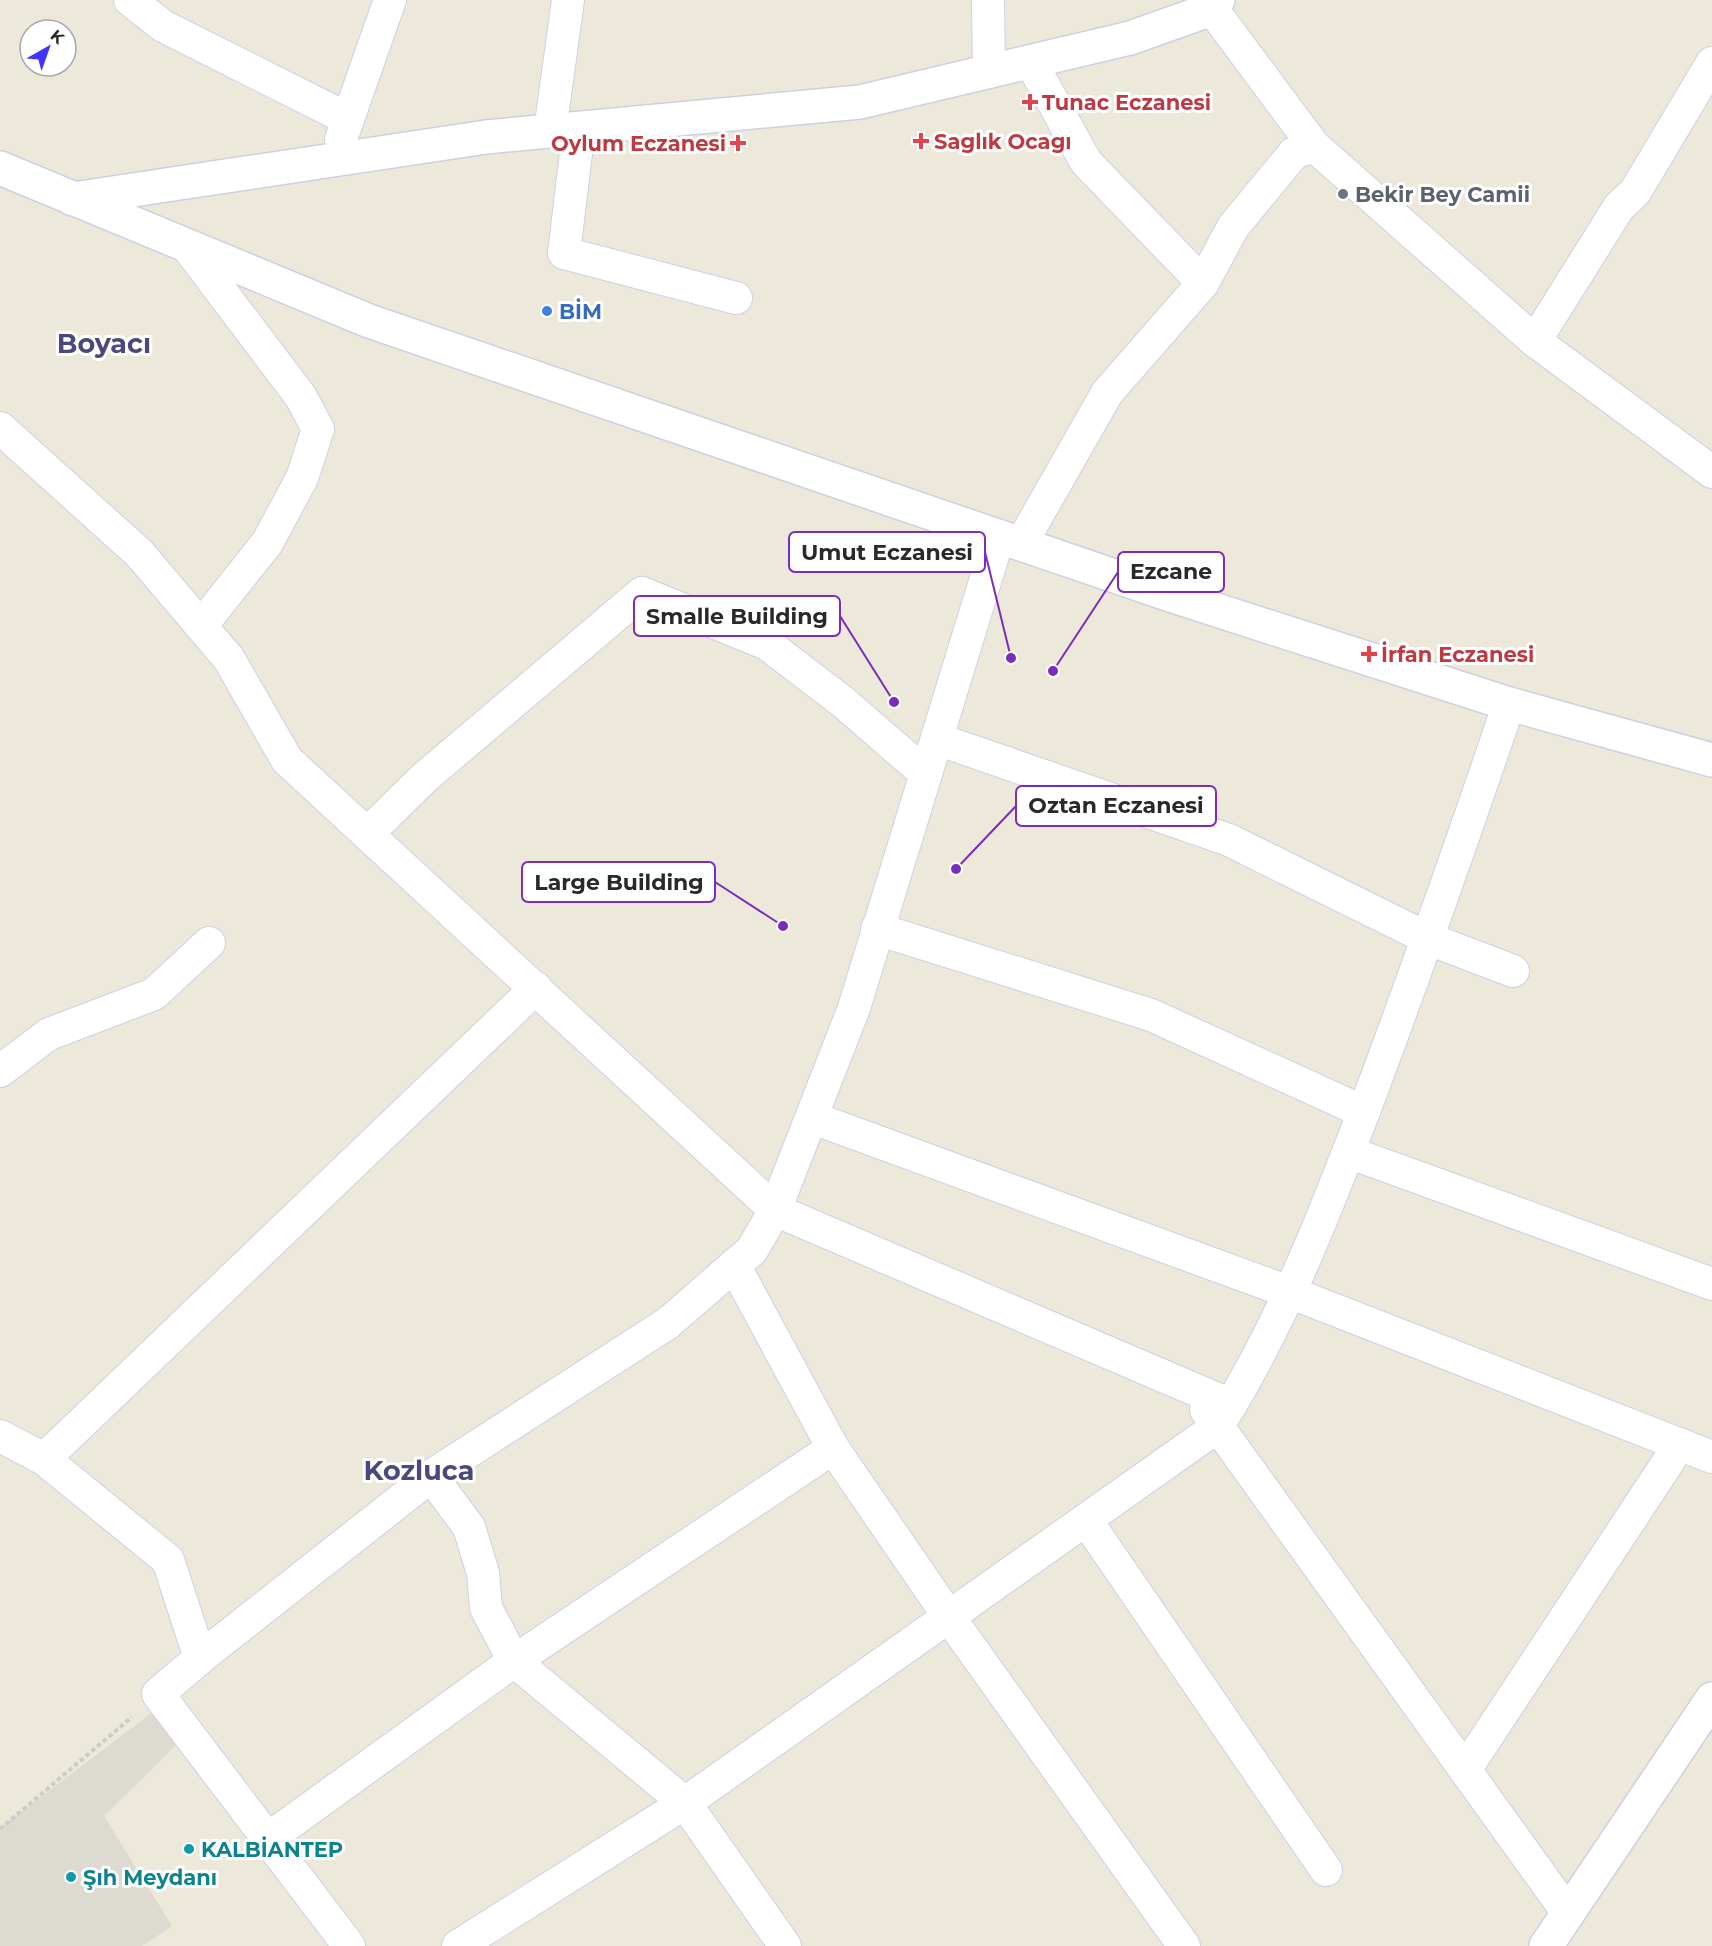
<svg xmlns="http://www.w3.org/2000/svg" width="1712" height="1946" font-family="Montserrat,sans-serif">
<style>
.plaza{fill:#dcdad1}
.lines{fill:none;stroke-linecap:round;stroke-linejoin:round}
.street-casing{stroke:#d0cfe2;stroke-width:34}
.secondary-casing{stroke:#d0cfe2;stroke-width:36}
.path{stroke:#ccc;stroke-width:4;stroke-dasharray:4.5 3;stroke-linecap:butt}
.street{stroke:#fff;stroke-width:32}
.secondary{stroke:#fff;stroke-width:33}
.health-dot{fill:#e0444e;stroke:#fff;stroke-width:2}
.worship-dot{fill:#6b7280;stroke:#fff;stroke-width:2}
.shop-dot{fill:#3f7fe0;stroke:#fff;stroke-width:2}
.culture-dot{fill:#0f9aa8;stroke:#fff;stroke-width:2}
.labels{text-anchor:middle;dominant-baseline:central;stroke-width:6;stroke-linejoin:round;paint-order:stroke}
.health-label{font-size:21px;font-weight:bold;fill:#be3a42;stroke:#fff;text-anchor:start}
.worship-label{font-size:21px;font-weight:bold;fill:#5b616d;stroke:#fff;text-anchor:start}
.shop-label{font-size:21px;font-weight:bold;fill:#366cbe;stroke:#fff;text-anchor:start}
.culture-label{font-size:21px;font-weight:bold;fill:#0d838f;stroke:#fff;text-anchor:start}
.district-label{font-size:27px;font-weight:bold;fill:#4c487b;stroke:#fff}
.leader{fill:none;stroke:#7b2cbf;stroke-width:2}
.callout-dot{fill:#7b2cbf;stroke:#fff;stroke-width:2}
.callout{fill:#fff;stroke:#7b2cbf;stroke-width:2}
.callout-label{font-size:22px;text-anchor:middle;font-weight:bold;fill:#292929}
</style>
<rect width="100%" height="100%" fill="#ece9da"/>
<!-- plaza -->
<path class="plaza" d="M153,1712l25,31 -74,73 68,110 -30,20h-142v-118z"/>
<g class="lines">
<!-- street casing -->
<g class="street-casing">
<g id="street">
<path d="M130,0l33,26 185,93"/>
<path d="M988,0l1,72"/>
<path d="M1212,9l102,137"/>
<path d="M1031,62l55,100 117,121"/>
<path d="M579,128l-15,125 172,45"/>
<path d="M550,131l18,-131"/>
<path d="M341,139l49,-139"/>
<path d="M186,245l115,152 17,32 -16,49 -35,65 -66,83"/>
<path d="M1535,341l84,-134 16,-15 77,-129"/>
<path d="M0,428l139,125 90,106 58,101 488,450 456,195"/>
<path d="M1021,544l86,-151 96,-110 30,-56 61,-74 20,-7 221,195 177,131"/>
<path d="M937,739l292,101 200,99 84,32"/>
<path d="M367,834l57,-56 218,-185 125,51 76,58 83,72"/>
<path d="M877,929l274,86 213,97"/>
<path d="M0,1071l49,-37 105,-40 55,-51"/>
<path d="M813,1118l476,174 423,165"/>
<path d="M1348,1152l364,132"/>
<path d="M734,1265l99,183 116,169 235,329"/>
<path d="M1206,1410l362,503"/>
<path d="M0,1436l44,23 124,101 32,98"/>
<path d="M44,1459l492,-471"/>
<path d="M431,1476l38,51 14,46 3,35 28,53 171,142 100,143"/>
<path d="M1086,1520l240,350"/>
<path d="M1465,1770l215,-326"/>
<path d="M269,1838l245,-177 319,-213"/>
<path d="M349,1946l-191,-252 42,-36 231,-182 237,-153 84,-73 23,-40 79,-202 145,-472"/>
<path d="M458,1946l227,-143 532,-376c65,-102 109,-216 152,-329 49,-131 95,-262 140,-394"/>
</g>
</g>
<!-- secondary casing -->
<g class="secondary-casing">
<g id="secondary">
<path d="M0,168l369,153 801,274 339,109 203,56"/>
<path d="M73,199l413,-62 374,-35 270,-64 82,-29 6,-9"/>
<path d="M1546,1946l166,-247"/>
</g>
</g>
<!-- path -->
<path class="path" d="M0,1829l132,-112"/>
<!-- street -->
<use href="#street" class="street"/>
<!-- secondary -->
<use href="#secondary" class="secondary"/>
</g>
<!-- markers -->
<g class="health-dot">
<path d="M1027 93h6v6h6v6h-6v6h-6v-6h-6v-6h6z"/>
<path d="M918 132h6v6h6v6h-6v6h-6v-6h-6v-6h6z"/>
<path d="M735 134h6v6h6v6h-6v6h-6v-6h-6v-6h6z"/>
<path d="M1366 645h6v6h6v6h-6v6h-6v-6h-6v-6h6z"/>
</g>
<circle class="worship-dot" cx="1343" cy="194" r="6"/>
<circle class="shop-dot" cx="547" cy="311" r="6"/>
<g class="culture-dot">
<circle cx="189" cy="1849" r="6"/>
<circle cx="71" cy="1877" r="6"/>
</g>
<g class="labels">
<!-- health labels -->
<g class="health-label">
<text x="1042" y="102">Tunac Eczanesi</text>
<text x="934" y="141">Saglık Ocagı</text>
<text x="726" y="143" text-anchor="end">Oylum Eczanesi</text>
<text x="1381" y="654">İrfan Eczanesi</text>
</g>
<!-- worship labels -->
<g class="worship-label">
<text x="1355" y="194">Bekir Bey Camii</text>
</g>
<!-- shop labels -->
<g class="shop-label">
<text x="559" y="311">BİM</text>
</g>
<!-- culture labels -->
<g class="culture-label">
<text x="201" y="1849">KALBİANTEP</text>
<text x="83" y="1877">Şıh Meydanı</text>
</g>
<!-- district labels -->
<g class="district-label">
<text x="104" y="343">Boyacı</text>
<text x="419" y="1470">Kozluca</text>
</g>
</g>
<!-- callouts -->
<path class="leader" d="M1011 658L985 552M1053 671L1118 572M894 702L840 616M956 869L1016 806M783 926L715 882"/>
<g class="callout-dot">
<circle cx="1011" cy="658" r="6"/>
<circle cx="1053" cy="671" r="6"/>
<circle cx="894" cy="702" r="6"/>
<circle cx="956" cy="869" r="6"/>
<circle cx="783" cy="926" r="6"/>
</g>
<g class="callout">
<rect x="789" y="532" width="196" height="40" rx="6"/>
<rect x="1118" y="552" width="106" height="40" rx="6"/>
<rect x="634" y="596" width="206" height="40" rx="6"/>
<rect x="1016" y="786" width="200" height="40" rx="6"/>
<rect x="522" y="862" width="193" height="40" rx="6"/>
</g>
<g class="callout-label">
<text x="887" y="560">Umut Eczanesi</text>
<text x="1171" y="579">Ezcane</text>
<text x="737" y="624">Smalle Building</text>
<text x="1116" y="813">Oztan Eczanesi</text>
<text x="619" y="890">Large Building</text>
</g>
<!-- north arrow -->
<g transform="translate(48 48) rotate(40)"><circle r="28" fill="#ffffff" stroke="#a9a9a9" stroke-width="1.5"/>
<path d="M0-4.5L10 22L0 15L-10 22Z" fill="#4234ff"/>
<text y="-9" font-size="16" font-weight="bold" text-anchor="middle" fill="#292929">K</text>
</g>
</svg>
